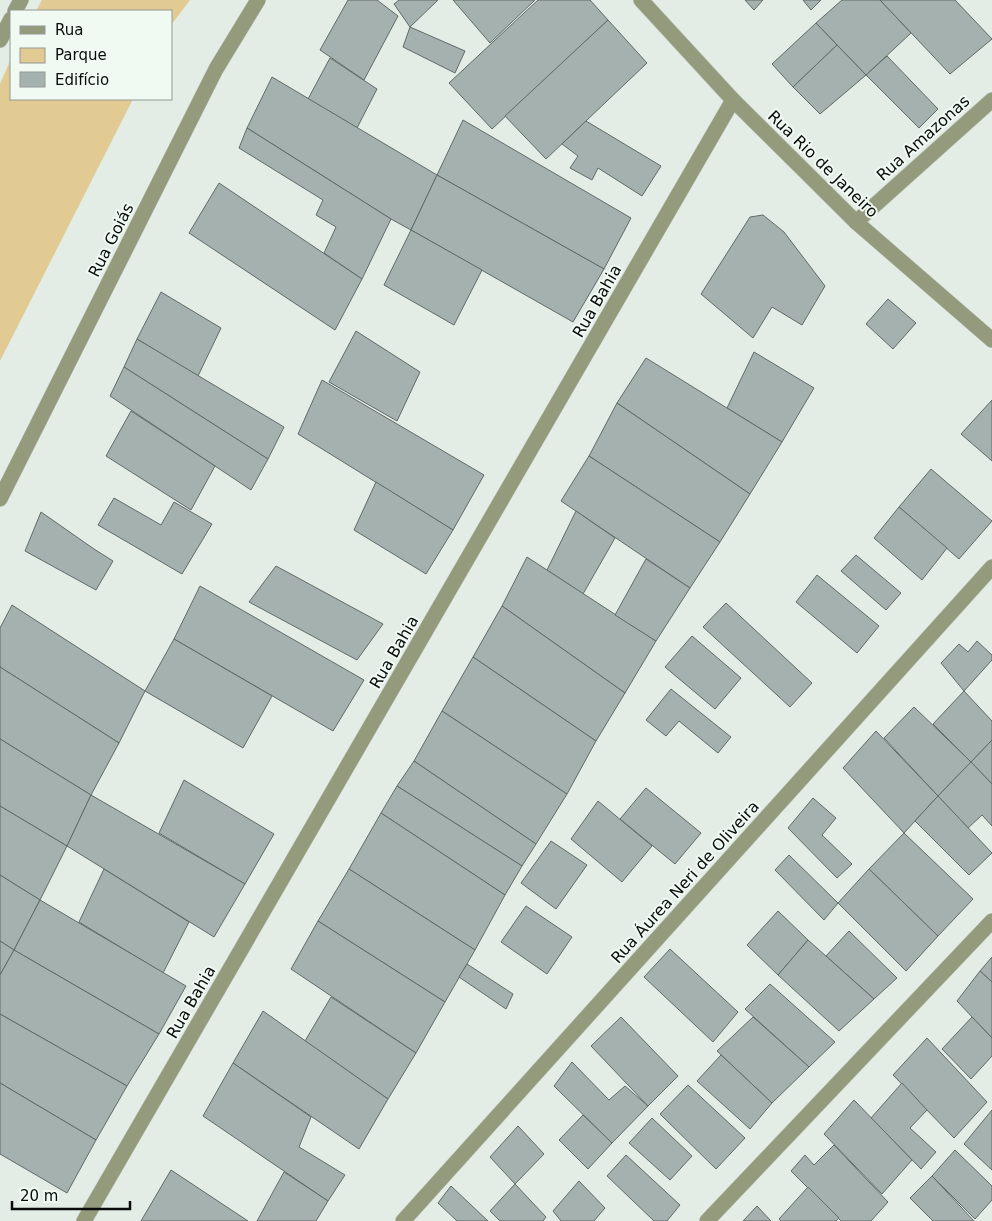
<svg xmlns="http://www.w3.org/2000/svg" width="992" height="1221" font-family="'DejaVu Sans',sans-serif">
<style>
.green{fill:#e2ca93}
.building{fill:#a5b1af;stroke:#606b69}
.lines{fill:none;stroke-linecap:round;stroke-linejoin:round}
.minor-casing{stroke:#c0c8c2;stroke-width:16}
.minor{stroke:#939b7c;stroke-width:15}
.labels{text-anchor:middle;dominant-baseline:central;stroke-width:4;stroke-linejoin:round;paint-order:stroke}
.street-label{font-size:16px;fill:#090c0a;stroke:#f0f9f2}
</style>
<rect width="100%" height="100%" fill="#e3ece5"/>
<!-- green -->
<g class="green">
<path d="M42,0h148l-19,25v-14h-135z"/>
<path d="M11,59v40h122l-133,262v-277z"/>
</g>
<!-- building -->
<g class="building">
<path d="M348,0h29l21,16 -34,64 -44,-30z"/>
<path d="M399,0h39l-28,27 -16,-23z"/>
<path d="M453,0h82l-45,43z"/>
<path d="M538,0h52l18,20 -116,109 -43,-46z"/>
<path d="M745,0h18l-9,10z"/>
<path d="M803,0h18l-10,10z"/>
<path d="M842,0h38l31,33 -45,42 -50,-52z"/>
<path d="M880,0h75l37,39 -42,35z"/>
<path d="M608,20l39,43 -101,96 -41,-43z"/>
<path d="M816,23l21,22 -44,42 -21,-23z"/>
<path d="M410,27l55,24 -10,22 -52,-26z"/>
<path d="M837,45l29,30 -46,39 -27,-27z"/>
<path d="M887,56l51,53 -19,19 -53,-53z"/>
<path d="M330,58l47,31 -20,39 -49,-29z"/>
<path d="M272,77l165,98 -26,55 -20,-11 -144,-91z"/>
<path d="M463,120l168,98 -27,51 -167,-94z"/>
<path d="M586,121l75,45 -19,30 -44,-28 -6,12 -22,-12 8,-12 -16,-12z"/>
<path d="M247,128l144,91 -29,60 -38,-26 12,-26 -20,-12 7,-15 -84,-52z"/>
<path d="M437,175l167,94 -31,53 -162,-92z"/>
<path d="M219,183l143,96 -27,51 -146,-97z"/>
<path d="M763,215l21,17 41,54 -23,39 -30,-18 -19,31 -52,-44 49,-77z"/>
<path d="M411,230l71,40 -28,55 -70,-40z"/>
<path d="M161,292l60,36 -23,48 -61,-37z"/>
<path d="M888,299l28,24 -23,26 -27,-25z"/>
<path d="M356,331l64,41 -23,49 -68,-39z"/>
<path d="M137,339l147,88 -16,32 -144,-92z"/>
<path d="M754,352l60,36 -32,54 -55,-34z"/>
<path d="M646,358l136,84 -32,52 -133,-91z"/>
<path d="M124,367l144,92 -17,31 -141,-94z"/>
<path d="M322,380l162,95 -31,55 -155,-96z"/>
<path d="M992,400v61l-31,-27z"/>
<path d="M617,403l133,91 -30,48 -131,-86z"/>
<path d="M131,411l84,55 -24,44 -85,-54z"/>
<path d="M589,456l131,86 -30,46 -129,-87z"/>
<path d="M931,469l61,52 -33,38 -60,-52z"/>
<path d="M376,482l77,48 -27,44 -72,-44z"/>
<path d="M114,498l47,27 13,-23 38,22 -30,50 -84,-49z"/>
<path d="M899,507l48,41 -25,32 -48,-42z"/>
<path d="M576,511l39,27 -32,56 -36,-24z"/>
<path d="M41,512l53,37 19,12 -17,29 -71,-39z"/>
<path d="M856,555l45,38 -15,17 -45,-39z"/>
<path d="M527,557l129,84 -31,52 -123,-87z"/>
<path d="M646,559l44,29 -34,53 -41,-26z"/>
<path d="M276,566l107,58 -26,36 -108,-58z"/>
<path d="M817,575l62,51 -22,27 -61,-51z"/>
<path d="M200,586l164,94 -31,51 -159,-92z"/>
<path d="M726,603l86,80 -22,24 -87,-80z"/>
<path d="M12,605l133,86 -26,52 -119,-76v-39z"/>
<path d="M502,606l123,87 -29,48 -123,-84z"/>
<path d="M692,636l49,42 -26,31 -50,-42z"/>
<path d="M174,639l98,57 -29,52 -98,-57z"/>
<path d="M977,641l15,14v5l-28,31 -23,-28 18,-19 9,8z"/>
<path d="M473,657l123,84 -29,53 -125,-83z"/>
<path d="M0,667l119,76 -28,52 -91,-56z"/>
<path d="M671,689l60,48 -13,16 -39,-32 -13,15 -20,-16z"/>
<path d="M964,691l28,30v19l-21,22 -38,-38z"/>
<path d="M914,707l57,55 -33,34 -54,-58z"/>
<path d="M442,711l125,83 -31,50 -122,-83z"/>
<path d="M876,731l62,65 -34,37 -61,-65z"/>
<path d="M0,739l91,56 -24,51 -67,-40z"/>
<path d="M992,740v44l-21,-22z"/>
<path d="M414,761l122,83 -14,22 -125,-80z"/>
<path d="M971,762l21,22v42l-10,-11 -14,13 -30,-32z"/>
<path d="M184,780l90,54 -29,50 -86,-51z"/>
<path d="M397,786l125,80 -17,29 -124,-82z"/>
<path d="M646,788l55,45 -26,31 -55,-45z"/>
<path d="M91,795l154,89 -31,53 -147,-91z"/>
<path d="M938,796l54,57 -23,22 -54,-54z"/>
<path d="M813,798l23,20 -14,17 30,29 -15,14 -49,-50z"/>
<path d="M598,801l54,45 -30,36 -51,-43z"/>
<path d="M0,806l67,40 -27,54 -40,-25z"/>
<path d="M381,813l124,82 -30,55 -126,-81z"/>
<path d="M904,833l69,66 -35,37 -69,-67z"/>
<path d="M551,841l36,24 -31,44 -35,-26z"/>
<path d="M789,855l49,48 -14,17 -49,-50z"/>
<path d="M104,869l85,53 -26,51 -84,-51z"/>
<path d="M349,869l126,81 -30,52 -127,-81z"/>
<path d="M869,869l69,67 -32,35 -68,-68z"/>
<path d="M0,875l40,25 -26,50 -14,-9z"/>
<path d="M40,900l146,86 -27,48 -145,-84z"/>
<path d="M526,906l46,31 -25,37 -46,-32z"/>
<path d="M778,911l30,29 -30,35 -31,-30z"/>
<path d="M318,921l127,81 -29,51 -125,-84z"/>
<path d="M849,931l48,47 -23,21 -48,-43z"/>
<path d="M808,940l66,59 -35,32 -61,-56z"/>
<path d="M0,941l14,9 -14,25z"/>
<path d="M670,949l68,63 -25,30 -69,-65z"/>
<path d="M14,950l145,84 -32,52 -127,-72v-39z"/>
<path d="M992,957v25l-12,-11z"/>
<path d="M467,964l46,30 -7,15 -47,-32z"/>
<path d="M980,971l12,11v56l-35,-37z"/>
<path d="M770,984l65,58 -26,25 -64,-58z"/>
<path d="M331,997l85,56 -28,46 -83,-58z"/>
<path d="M263,1011l125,88 -29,50 -126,-86z"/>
<path d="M0,1014l127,72 -31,54 -96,-57z"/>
<path d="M621,1017l57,59 -30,30 -57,-60z"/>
<path d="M753,1017l56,50 -37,36 -55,-52z"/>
<path d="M972,1017l20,21v18l-21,23 -29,-30z"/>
<path d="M927,1038l60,64 -33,36 -61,-63z"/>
<path d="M721,1055l51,48 -22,26 -53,-48z"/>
<path d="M572,1062l37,38 16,-14 23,20 -36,37 -58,-57z"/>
<path d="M233,1063l78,54 -12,30 46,28 -17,26 -125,-85z"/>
<path d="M0,1083l96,57 -29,53 -67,-39z"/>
<path d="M902,1083l25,27 -17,18 26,24 -15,17 -50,-51z"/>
<path d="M688,1085l57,53 -29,31 -56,-55z"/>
<path d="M854,1100l58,60 -30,34 -58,-60z"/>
<path d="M992,1110v60l-28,-26z"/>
<path d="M583,1115l29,28 -24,26 -29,-29z"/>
<path d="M652,1118l40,38 -22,24 -41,-37z"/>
<path d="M518,1126l26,28 -29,30 -25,-27z"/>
<path d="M834,1145l54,57 -17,19h-30l-50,-50 14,-16 9,10z"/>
<path d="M955,1150l37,36v14l-17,19 -43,-43z"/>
<path d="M626,1155l54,50 -13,16h-13l-47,-45z"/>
<path d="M171,1170l77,51h-107z"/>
<path d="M284,1172l44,29 -12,20h-59z"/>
<path d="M932,1176l42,45h-41l-23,-23z"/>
<path d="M579,1181l26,27 -11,13h-33l-8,-10z"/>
<path d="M515,1184l31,33 -3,4h-43l-10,-10z"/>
<path d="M451,1186l37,35h-31l-19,-18z"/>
<path d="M808,1187l31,31 -3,3h-55l-2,-2z"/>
<path d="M757,1206l14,15h-28z"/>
</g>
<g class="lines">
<!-- minor casing -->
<g class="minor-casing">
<g id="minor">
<path d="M641,0l92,100 123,122 136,118"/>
<path d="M15,11l6,-11"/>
<path d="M0,40l11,-21"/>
<path d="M856,222l136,-122"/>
<path d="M0,499l216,-430 42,-69"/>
<path d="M84,1221l649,-1121"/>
<path d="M403,1221l589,-654"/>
<path d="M707,1221l285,-300"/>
</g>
</g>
<!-- minor -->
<use href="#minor" class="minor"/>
</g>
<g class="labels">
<!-- street labels -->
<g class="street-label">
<text transform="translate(923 138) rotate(-42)">Rua Amazonas</text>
<text transform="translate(823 164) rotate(44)">Rua Rio de Janeiro</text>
<text transform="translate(111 240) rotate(-63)">Rua Goiás</text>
<text transform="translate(597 301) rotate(-60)">Rua Bahia</text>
<text transform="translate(394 652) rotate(-60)">Rua Bahia</text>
<text transform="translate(685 882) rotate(-48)">Rua Áurea Neri de Oliveira</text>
<text transform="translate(191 1002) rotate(-60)">Rua Bahia</text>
</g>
</g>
<!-- legend -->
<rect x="10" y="10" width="162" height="90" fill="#f0f9f2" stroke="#949a95"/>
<rect x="20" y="26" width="25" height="8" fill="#939b7c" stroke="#949a95"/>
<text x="55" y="35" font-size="15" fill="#090c0a">Rua</text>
<rect x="20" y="48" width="25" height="15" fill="#e2ca93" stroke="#949a95"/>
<text x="55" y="60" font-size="15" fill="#090c0a">Parque</text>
<rect x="20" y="72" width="25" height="15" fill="#a5b1af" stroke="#949a95"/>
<text x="55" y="85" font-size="15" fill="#090c0a">Edifício</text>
<!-- scale -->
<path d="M12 1201v8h118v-8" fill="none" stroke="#090c0a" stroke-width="2.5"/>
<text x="20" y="1201" font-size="15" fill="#090c0a" stroke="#f0f9f2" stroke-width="4" paint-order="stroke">20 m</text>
</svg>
